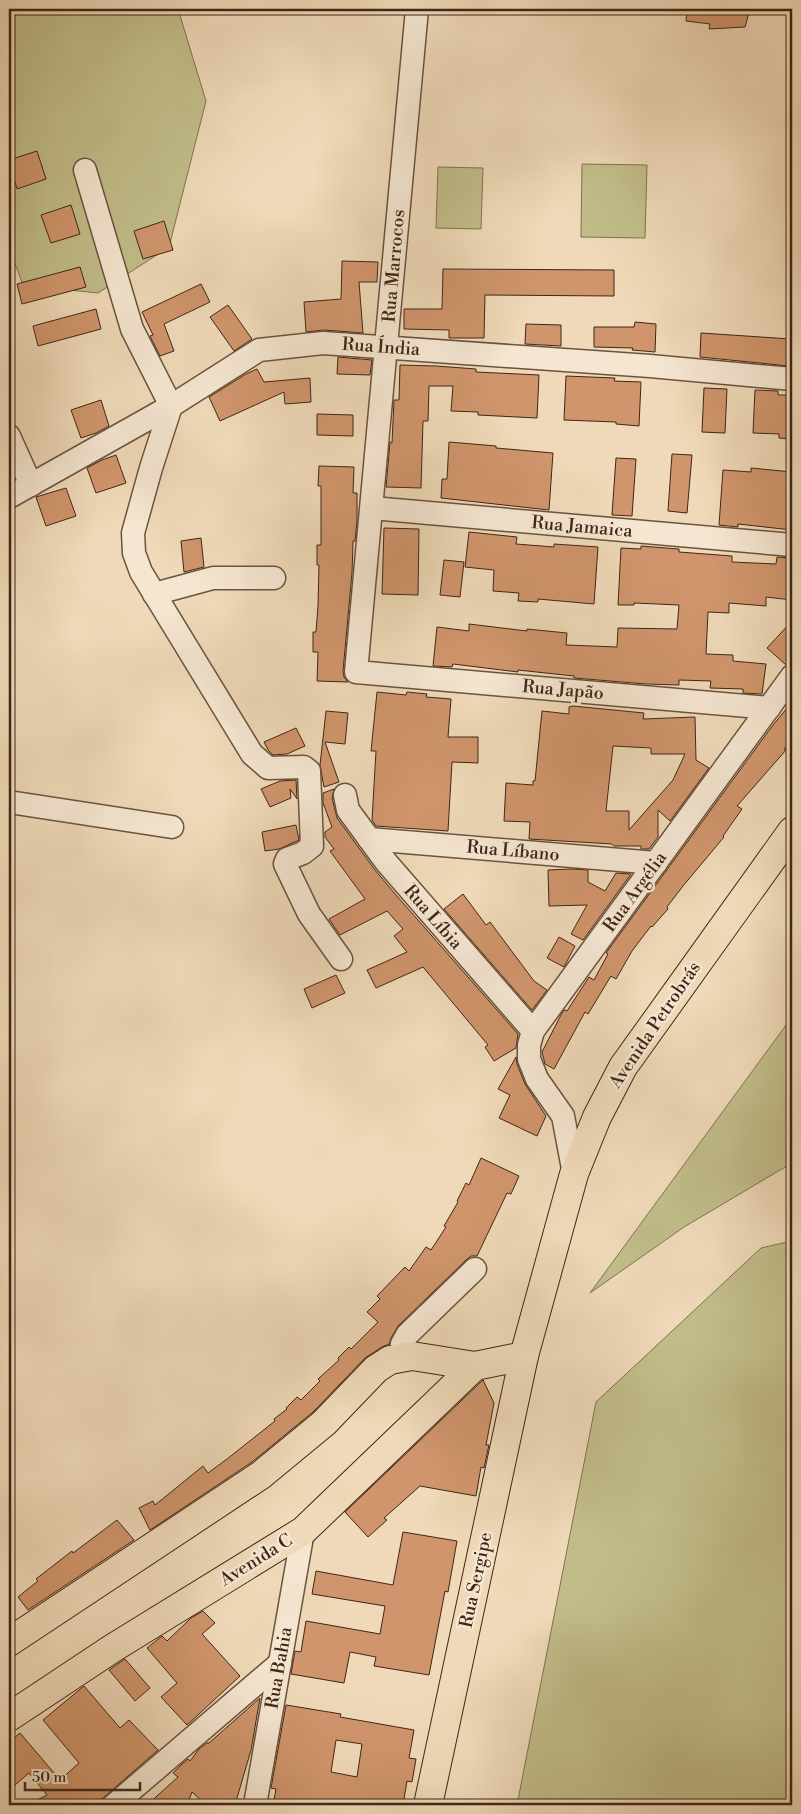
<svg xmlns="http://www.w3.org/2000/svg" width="801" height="1814" font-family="'Libre Bodoni',serif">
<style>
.green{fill:#c1bd89;stroke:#807250}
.building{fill:#d0956c;stroke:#3f2616;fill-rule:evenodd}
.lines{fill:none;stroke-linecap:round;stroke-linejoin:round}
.minor-casing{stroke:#6b533e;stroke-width:25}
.major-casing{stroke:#3f2616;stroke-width:30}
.minor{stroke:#f5e6d1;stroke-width:22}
.major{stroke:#efd9b8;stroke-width:28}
.labels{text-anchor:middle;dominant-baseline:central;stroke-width:5;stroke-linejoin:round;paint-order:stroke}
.street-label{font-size:18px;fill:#3f2616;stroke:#f5e6d1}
</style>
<rect width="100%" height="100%" fill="#efd9b8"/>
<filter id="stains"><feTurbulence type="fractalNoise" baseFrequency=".004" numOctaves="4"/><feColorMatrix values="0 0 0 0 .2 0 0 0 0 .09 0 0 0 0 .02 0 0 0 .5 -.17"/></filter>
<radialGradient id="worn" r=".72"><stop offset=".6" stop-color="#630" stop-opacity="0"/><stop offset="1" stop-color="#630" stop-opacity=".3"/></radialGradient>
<!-- green -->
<g class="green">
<path d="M9,9h169l28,92 -37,146 -71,46 -75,-8 -14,-38z"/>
<path d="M582,164l65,1 -2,73 -64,-1z"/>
<path d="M438,167l45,1 -2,61 -45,-1z"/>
<path d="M792,1017v146l-108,64 -94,66z"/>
<path d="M792,1241v564h-275l79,-403 165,-154z"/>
</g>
<!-- building -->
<g class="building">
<path d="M687,9h63l-5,18 -36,2 1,-5 -24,-3z"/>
<path d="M37,151l9,28 -29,10 -8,-29z"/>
<path d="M71,205l9,29 -29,9 -10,-28z"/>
<path d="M164,221l9,29 -30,9 -9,-28z"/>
<path d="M342,261l36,1 -1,20h-18l4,51 -39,-3 -18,2 -2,-30 37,-3z"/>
<path d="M80,267l6,20 -64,17 -5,-20z"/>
<path d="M443,269l171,1v26l-129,-1 -1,43h-35v-8l-45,-1v-20h38z"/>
<path d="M201,284l9,18 -46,22 10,27 -14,5 -10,-20 3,-1 -11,-23z"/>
<path d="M228,305l24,34 -18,12 -24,-34z"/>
<path d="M96,309l5,20 -63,17 -5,-20z"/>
<path d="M635,322l21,2 -1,28 -23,-2 1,-2 -39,-1v-20h40z"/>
<path d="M526,324l35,1v21l-36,-2z"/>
<path d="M701,333l90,6 -2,27 -89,-9z"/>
<path d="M338,357l34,3 -2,15 -33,-1z"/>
<path d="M400,365l36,1 40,3v3l63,3 -2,43 -59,-3v-3l-27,-1 2,-25h-24l-1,35h-5l-2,67 -35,-1 4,-45 2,1 2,-43h5z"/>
<path d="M257,369l7,13 46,-4 1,24 -26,2 -1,-12 -64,29 -11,-24 37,-23z"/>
<path d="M566,376l49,2 -1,3 27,1 -2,44 -23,-2v-2l-52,-2z"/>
<path d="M704,388l23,1 -2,44 -23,-1z"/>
<path d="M755,390l23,1v4h14v44l-13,-1v-4l-26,-1z"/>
<path d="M101,400l8,26 -13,7 -15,5 -10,-28z"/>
<path d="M317,414l36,1v21l-36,-1z"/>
<path d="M449,442l47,4v2l57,5 -4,57 -108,-12 1,-19h5z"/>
<path d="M672,454l20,1 -5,58 -19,-2z"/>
<path d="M116,455l10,28 -30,10 -9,-25 15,-8z"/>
<path d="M616,458l20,1 -4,57 -20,-1z"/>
<path d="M319,466l35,1 -1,26h4v28l-2,20h-2l-1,32 -9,98 1,6 4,5 -31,-1 1,-29h-5v-20h3l2,-26 1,-41h-2v-20h4v-59h-3z"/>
<path d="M751,468l41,4v58l-54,-6v3l-19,-2 4,-55 28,2z"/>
<path d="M66,488l10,28 -30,10 -10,-29z"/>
<path d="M384,528l35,1 -1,66 -36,-1z"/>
<path d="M469,532l48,5 -1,7 38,3v-3l44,3 -4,57 -56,-5v3l-20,-1 1,-8 -26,-2 1,-21 -29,-3z"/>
<path d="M201,538l3,29 -20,5 -3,-31z"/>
<path d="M641,546l38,3v3l53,4v6l44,2 1,-7 15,1v42l-26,-3v9l-37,-3v10l-21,-1 -2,42 27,1v6l33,3 -4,30 -19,-1v-4l-33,-1 1,-7 -32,-1v5l-33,-1 -72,-6v-2l-56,-6v2l-65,-8 -1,3 -19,-1 4,-39 32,4v-7l58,7v-2l40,4 -1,12 51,2 1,-19 59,1 2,-24 -45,-2v2h-16l3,-57 20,1z"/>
<path d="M444,560l20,2 -4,35 -20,-2z"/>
<path d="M792,621v42l-6,2 -19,-17z"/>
<path d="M377,692l29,3 1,-3 20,2 -1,3 25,2 -3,38h30v26l-26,-1 -4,69 -72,-5 -4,-6 4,-69h-5z"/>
<path d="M792,702v38l-8,9 2,1 -49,56 5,3 -19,27 1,1 -41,49 -16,21 1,2 -16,18 -1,-1 -19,25 -16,28 -5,-3 -23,38 -3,-2 -31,57 -9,-5 -3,-12 21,-41 2,-1 2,1 22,-34 5,3 14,-26 -2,-1 167,-228z"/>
<path d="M573,706l71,7 -1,6 52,-2 1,43 13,8 -39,53 -12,-11v27l-9,12h-8v-3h-27l-2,-2 -83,-5 1,-17 -26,-1 2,-38 27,2v-4h2l7,-70 27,3v-7zM613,746l38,2v6h34l-12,26 -44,50v-19h-23z"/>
<path d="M326,711l22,2 -3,31 -20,-2 14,40 -15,5 -4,-22z"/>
<path d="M296,728l9,18 -18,8 -14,1 -5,-5 -4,-8z"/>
<path d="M296,780l1,19 -7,-10 1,9 -21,9 -9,-18 19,-8z"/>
<path d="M334,789l-2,9 5,20 38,52 21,25 122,139 -2,14 -22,13 -9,-14 3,-2 -65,-78 -47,21 -9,-18 40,-18 -13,-16 9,-7 -16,-18 -47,24 -11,-16 36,-20 -35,-48 4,-2 -9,-12v-5l7,-5 -9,-24v-10z"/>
<path d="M296,825l3,15 -20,9 -14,2 -3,-19z"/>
<path d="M571,869l17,1v12l17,9 11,-18 15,1 -48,66 -12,-6 16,-29 -38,1 -1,-36z"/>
<path d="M463,894l23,31 4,-3 44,59 13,9 -15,20 -88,-101z"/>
<path d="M559,937l16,9 -11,21 -17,-9z"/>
<path d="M336,975l9,18 -33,15 -8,-19z"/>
<path d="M516,1057l1,7 8,20 21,32 -9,20 -38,-18 11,-23 -12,-6z"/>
<path d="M481,1158l38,18 -8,18 -4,-1 -30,63h-6l-5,4 -68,66 -7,12 -2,6 -7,3 -17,11 -52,54 -61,50 -102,68 -11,-22 14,-7 2,4 48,-39 5,7 19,-14 48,-38 -1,-2 13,-10 -1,-1 11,-11 4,3 19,-19 -2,-2 21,-19 -1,-2 11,-11 2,2 27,-27 -11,-10 13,-13 -3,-3 28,-29 4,4 17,-24 5,3 15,-23 -2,-1 14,-24 -1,-1 9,-18 3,2z"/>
<path d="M483,1380l11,23 -8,42h3l-5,23 -3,-1 -5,29 -56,-10 -36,32 3,2 -19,17 -23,-25z"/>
<path d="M117,1520l17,20 -106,70 -10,-13 20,-16 -2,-2 36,-28 1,2z"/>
<path d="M403,1532l54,9 -9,51 -3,-1 -16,84 -55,-9 2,-9 -26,-5 -6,31 -53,-9 4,-23 6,1 5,-31 74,13 5,-28 -73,-12 4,-23 77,14z"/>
<path d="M203,1611l12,12 -13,11 38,42 -53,49 -26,-28 16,-14 -30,-35 15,-12 5,5 24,-23z"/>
<path d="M125,1659l25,29 -15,13 -26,-31z"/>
<path d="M84,1686l36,42 9,-8 29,30 -63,55h-68l20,-10 -18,-22 -20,17v-48l11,-9 40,47 19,-17 -36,-43z"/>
<path d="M260,1698l-9,52 -16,55h-29l-14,-13 -5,13h-40l31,-28 -5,-4 8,-8 7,-6 2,2 9,-12 8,-6h2z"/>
<path d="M286,1705l55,9 -1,3 74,13 -5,28 7,1 -4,23 -5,-1 -4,24h-130l3,-16 -5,-1zM336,1740l26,4 -5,33 -26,-5z"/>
</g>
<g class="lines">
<!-- minor casing -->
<g class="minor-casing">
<g id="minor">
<path d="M417,9l-61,663 413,36"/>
<path d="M85,170l47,159 39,77 -20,62 -18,65 1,20 7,19 111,182 16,14 36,-1 5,4 3,75 -9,7 -16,6 -2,5 24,50 32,45"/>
<path d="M9,436l22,49"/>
<path d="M9,497l162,-91 88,-56 64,-7 327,23 142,13"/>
<path d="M372,508l420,37"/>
<path d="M154,594l59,-16h61"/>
<path d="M345,795l3,15 38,52 147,169"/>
<path d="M9,802l163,25"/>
<path d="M369,839l287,24"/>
<path d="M574,1174l-11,-58 -26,-37 -8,-20v-14l4,-14 259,-355"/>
<path d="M412,1356l-10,-12 5,-9 68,-66"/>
<path d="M114,1805l166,-142"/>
<path d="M255,1805l48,-274"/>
</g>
</g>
<!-- major casing -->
<g class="major-casing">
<g id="major">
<path d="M9,1642l252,-167 63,-52 52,-54 14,-9 22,-4 63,10 49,-10"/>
<path d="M9,1717l104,-69 190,-117 172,-165"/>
<path d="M428,1805l96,-449 50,-182 23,-57 26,-50 169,-236"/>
</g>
</g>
<!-- minor -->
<use href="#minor" class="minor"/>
<!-- major -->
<use href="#major" class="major"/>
</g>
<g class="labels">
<!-- street labels -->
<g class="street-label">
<text transform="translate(394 266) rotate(-85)">Rua Marrocos</text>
<text transform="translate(381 347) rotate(4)">Rua Índia</text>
<text transform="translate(582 527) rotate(5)">Rua Jamaica</text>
<text transform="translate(563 690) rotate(5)">Rua Japão</text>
<text transform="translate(513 851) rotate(5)">Rua Líbano</text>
<text transform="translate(635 892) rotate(-54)">Rua Argélia</text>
<text transform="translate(433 917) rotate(49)">Rua Líbia</text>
<text transform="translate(655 1025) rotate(-56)">Avenida Petrobrás</text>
<text transform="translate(256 1560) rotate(-32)">Avenida C</text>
<text transform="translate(476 1580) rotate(-78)">Rua Sergipe</text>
<text transform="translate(279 1668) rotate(-80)">Rua Bahia</text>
</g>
</g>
<!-- margin -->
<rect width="801" height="1814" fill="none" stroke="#efd9b8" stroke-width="30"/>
<rect x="10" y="10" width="781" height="1794" fill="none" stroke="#3f2616" stroke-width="2.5"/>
<rect x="15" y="15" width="771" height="1784" fill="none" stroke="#3f2616"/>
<!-- scale -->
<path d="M25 1782v8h115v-8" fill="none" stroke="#3f2616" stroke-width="2.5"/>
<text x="32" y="1782" font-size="15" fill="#3f2616" stroke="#f5e6d1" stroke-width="4" paint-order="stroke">50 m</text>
<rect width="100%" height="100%" filter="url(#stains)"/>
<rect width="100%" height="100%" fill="url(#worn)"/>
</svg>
